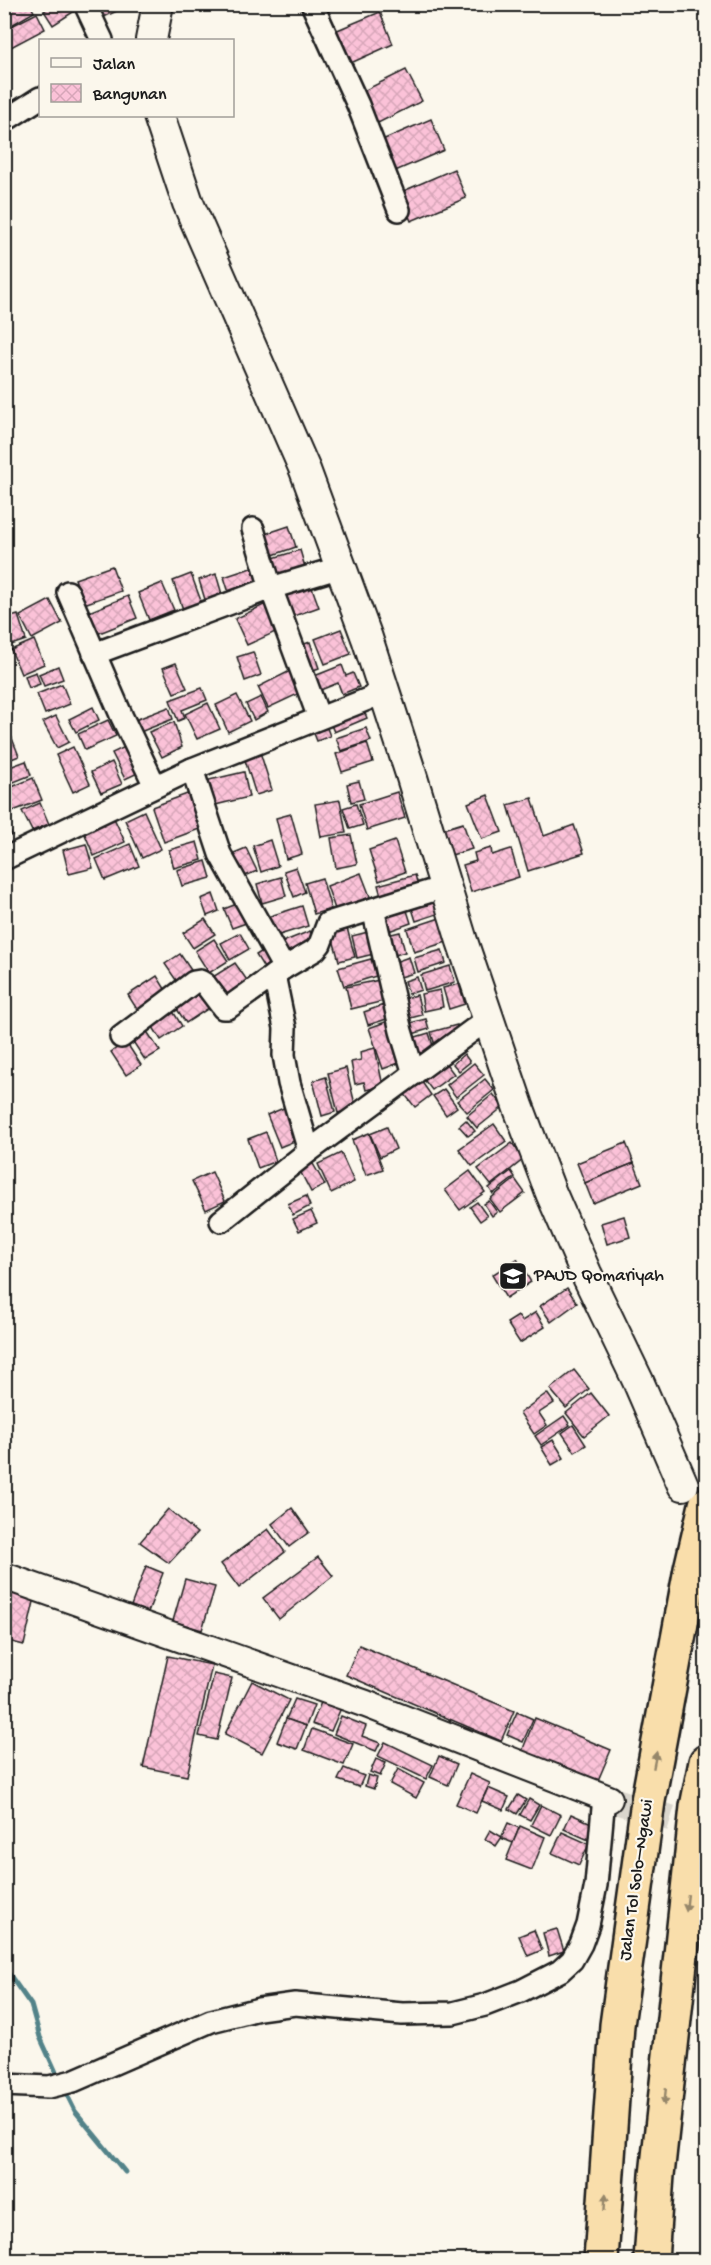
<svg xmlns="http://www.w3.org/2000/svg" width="711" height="2265" font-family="'Gochi Hand',sans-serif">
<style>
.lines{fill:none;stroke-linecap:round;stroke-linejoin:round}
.stream{stroke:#538389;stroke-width:5}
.building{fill:url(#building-cross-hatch);stroke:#1c1c1c;stroke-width:1.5}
.tertiary-tunnel{stroke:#dad6cd;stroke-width:26;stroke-dasharray:26 13;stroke-linecap:butt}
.minor-casing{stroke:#1c1c1c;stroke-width:26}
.tertiary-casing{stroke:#1c1c1c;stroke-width:30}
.secondary-casing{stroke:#1c1c1c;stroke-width:34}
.motorway-casing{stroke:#1c1c1c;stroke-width:38}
.minor{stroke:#fbf7ec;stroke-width:21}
.tertiary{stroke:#fbf7ec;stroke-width:26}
.secondary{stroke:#fbf7ec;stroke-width:30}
.motorway{stroke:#f9deab;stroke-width:33}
.oneway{fill:#96876b}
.labels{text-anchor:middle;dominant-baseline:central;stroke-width:4.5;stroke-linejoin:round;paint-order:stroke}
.poi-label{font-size:18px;fill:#1c1c1c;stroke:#fbf7ec;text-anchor:start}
.street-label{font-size:18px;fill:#1c1c1c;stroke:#fbf7ec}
</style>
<defs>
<pattern id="building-cross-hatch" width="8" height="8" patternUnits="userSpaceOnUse" patternTransform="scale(1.5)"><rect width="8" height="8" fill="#fbc2d8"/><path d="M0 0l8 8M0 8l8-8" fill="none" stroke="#d7a6b9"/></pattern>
</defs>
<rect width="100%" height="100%" fill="#fbf7ec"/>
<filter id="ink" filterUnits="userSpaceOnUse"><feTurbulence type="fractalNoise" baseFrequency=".0167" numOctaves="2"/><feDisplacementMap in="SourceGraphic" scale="12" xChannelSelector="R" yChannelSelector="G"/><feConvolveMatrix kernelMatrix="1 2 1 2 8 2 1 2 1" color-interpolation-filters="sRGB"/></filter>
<g filter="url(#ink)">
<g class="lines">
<!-- stream -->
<g class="stream">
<path d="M4,1967l27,38 9,32 20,44"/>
<path d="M64,2089l11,22 50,61"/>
</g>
</g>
<!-- building -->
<g class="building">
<path d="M7,4h23l4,8 -24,14 -6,-9v-11z"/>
<path d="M54,4h29l1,1 -31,20 -9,-14z"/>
<path d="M95,4h19l3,7 -15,7z"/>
<path d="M380,12l13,32 -51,23 -14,-33z"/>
<path d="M37,13l8,16 -34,18 -7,-12v-5z"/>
<path d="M406,70l16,31 -52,26 -15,-32z"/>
<path d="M431,119l13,31 -51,22 -13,-31z"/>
<path d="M454,169l12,29 -55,23 -12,-28z"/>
<path d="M289,526l7,21 -23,8 -8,-21z"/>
<path d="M300,550l7,24 -27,8 -7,-24z"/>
<path d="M112,566l9,25 -37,13 -9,-25z"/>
<path d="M257,566l6,19 -33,11 -6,-19z"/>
<path d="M191,574l13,35 -19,6 -12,-34z"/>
<path d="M216,574l8,27 -17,5 -8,-26z"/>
<path d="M162,583l12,27 -25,10 -11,-27z"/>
<path d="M311,585l8,22 -28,10 -8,-22z"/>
<path d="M128,596l9,22 -40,16 -8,-22z"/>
<path d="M50,600l12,23 -30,16 -12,-23z"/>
<path d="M270,602l12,27 -35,16 -12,-26z"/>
<path d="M18,615l8,25 -15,5 -7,-26z"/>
<path d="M341,629l10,25 -26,10 -10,-25z"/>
<path d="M34,640l10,24 -23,10 -10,-24z"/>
<path d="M310,642l9,26 -11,4 -9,-26z"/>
<path d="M253,652l8,23 -16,6 -8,-24z"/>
<path d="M176,663l11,25 -13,5 -11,-25z"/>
<path d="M342,665l4,11 7,-3 6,14 -17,7 -4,-11 -20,8 -6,-14z"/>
<path d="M58,666l5,13 -19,7 -5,-12z"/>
<path d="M290,671l10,22 -32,15 -10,-21z"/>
<path d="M36,672l4,12 -11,4 -4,-12z"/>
<path d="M62,684l8,20 -25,10 -8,-20z"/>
<path d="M202,688l5,12 -25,10 3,8 -7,3 -8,-21z"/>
<path d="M237,695l13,26 -22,11 -12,-27z"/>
<path d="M261,697l7,15 -14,8 -8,-16z"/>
<path d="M208,703l12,26 -23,10 -12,-25z"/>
<path d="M361,704l6,14 -33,14 -6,-14z"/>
<path d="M93,707l6,13 -23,12 -7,-13z"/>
<path d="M169,707l4,12 -33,13 -5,-12z"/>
<path d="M56,716l13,26 -12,6 -14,-26z"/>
<path d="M108,720l8,16 -31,14 -7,-16z"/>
<path d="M324,720l6,16 -13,5 -6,-15z"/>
<path d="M174,722l8,25 -20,10 -13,-25z"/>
<path d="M8,728l11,28 -15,6v-33z"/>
<path d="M366,728l5,13 -30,10 -5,-13z"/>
<path d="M367,743l6,19 -31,10 -6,-18z"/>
<path d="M127,746l13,26 -15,7 -13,-26z"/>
<path d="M73,747l17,37 -17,8 -17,-37z"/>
<path d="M260,752l12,38 -16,5 -12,-38z"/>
<path d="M26,761l5,14 -27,11v-17z"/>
<path d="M112,762l10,22 -21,9 -10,-21z"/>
<path d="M244,772l5,25 -34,8 -6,-25z"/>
<path d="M33,778l9,22 -29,11 -8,-21z"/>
<path d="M359,781l5,18 -13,3 -4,-18z"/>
<path d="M397,792l8,26 -38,12 -8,-26z"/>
<path d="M190,793l12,35 -38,14 -12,-35z"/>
<path d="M488,795l14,37 -20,7 -14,-36z"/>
<path d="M532,798l12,38 30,-11 10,28 -56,18 -20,-66z"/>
<path d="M340,800l6,33 -25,4 -6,-33z"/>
<path d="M40,803l9,21 -17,7 -10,-20z"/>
<path d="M356,804l7,21 -13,4 -7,-21z"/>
<path d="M144,811l17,38 -19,9 -17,-38z"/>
<path d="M291,814l11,40 -16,5 -10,-41z"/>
<path d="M114,818l11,24 -31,14 -10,-24z"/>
<path d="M4,821l8,14 -8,4z"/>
<path d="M463,823l9,26 -24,7 -8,-26z"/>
<path d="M351,835l6,29 -21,4 -5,-30z"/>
<path d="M270,840l8,26 -17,6 -8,-26z"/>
<path d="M395,841l10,31 -26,9 -10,-31z"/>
<path d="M197,842l5,18 -28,8 -5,-18z"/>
<path d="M86,844l7,24 -24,6 -6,-24z"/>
<path d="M130,844l9,22 -34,14 -9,-21z"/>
<path d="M246,848l11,23 -19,8 -11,-23z"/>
<path d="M491,848l1,7 19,-6 8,28 -48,15 -8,-27 13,-4 -2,-8z"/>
<path d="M206,861l5,17 -29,8 -5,-16z"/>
<path d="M296,867l9,25 -11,5 -10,-26z"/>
<path d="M361,873l10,26 -35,13 -9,-26z"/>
<path d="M415,875l5,17 -37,11 -5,-18z"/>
<path d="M281,877l5,19 -24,7 -5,-19z"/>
<path d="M322,878l9,31 -17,5 -9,-31z"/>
<path d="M213,894l6,17 -12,5 -6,-17z"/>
<path d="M434,894l6,19 -24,8 -6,-19z"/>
<path d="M404,901l7,22 -22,8 -7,-22z"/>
<path d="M242,902l7,20 -17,6 -8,-19z"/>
<path d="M302,906l6,20 -35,11 -6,-20z"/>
<path d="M440,918l7,24 -33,10 -7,-23z"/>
<path d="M205,919l10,15 -22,14 -10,-15z"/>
<path d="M347,928l8,29 -16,4 -8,-29z"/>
<path d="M310,931l6,14 -31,11 -5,-13z"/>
<path d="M372,931l6,22 -21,5 -5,-22z"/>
<path d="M400,932l5,20 -13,4 -5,-21z"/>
<path d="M240,933l9,16 -19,11 -9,-17z"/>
<path d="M214,939l14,22 -19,12 -14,-22z"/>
<path d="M267,948l11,17 -11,8 -11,-18z"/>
<path d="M442,950l4,13 -28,9 -4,-14z"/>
<path d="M180,954l13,19 -15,10 -13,-19z"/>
<path d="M409,957l5,16 -17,5 -5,-15z"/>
<path d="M371,959l5,17 -32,10 -6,-18z"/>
<path d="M235,963l16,23 -27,18 -16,-24z"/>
<path d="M450,966l5,16 -30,9 -4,-16z"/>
<path d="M157,976l10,16 -29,19 -10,-16z"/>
<path d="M417,977l4,13 -12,4 -4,-13z"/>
<path d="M384,979l4,21 -37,9 -5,-22z"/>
<path d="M459,984l6,20 -16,5 -6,-21z"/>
<path d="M200,986l12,20 -26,17 -13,-20z"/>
<path d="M440,990l3,17 -19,4 -3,-17z"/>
<path d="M417,995l5,20 -19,5 -5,-20z"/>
<path d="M389,1003l4,14 -25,8 -4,-13z"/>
<path d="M169,1005l13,21 -21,14 -13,-21z"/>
<path d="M426,1019l3,10 -20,6 -3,-11z"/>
<path d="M391,1020l13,41 -21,8 -14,-41z"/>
<path d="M457,1025l2,10 -23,14 -5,-17z"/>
<path d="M144,1027l16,24 -15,9 -15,-23z"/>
<path d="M429,1033l5,16 -18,14 -7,-24z"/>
<path d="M126,1042l15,23 -15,10 -15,-23z"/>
<path d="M375,1048l8,38 -17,4 -2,-8 -9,2 -4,-22 10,-2 -1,-8z"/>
<path d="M464,1054l6,8 -11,9 -6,-7z"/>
<path d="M444,1061l10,13 -22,16 -10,-13z"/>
<path d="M474,1063l10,12 -28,22 -9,-12z"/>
<path d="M346,1068l10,40 -18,5 -10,-40z"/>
<path d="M326,1077l9,35 -13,4 -9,-35z"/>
<path d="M419,1078l12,17 -16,12 -13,-16z"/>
<path d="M485,1079l9,11 -27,22 -10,-11z"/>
<path d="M444,1089l13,18 -11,8 -13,-19z"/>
<path d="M493,1094l10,13 -26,21 -10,-12z"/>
<path d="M286,1107l13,32 -19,8 -13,-32z"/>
<path d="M466,1120l9,11 -7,5 -9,-10z"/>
<path d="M494,1124l12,17 -34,25 -13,-17z"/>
<path d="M387,1127l9,22 -16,8 -10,-23z"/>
<path d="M266,1132l10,29 -18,7 -10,-29z"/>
<path d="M369,1133l14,36 -17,6 -14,-35z"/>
<path d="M512,1143l12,16 -33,26 -13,-16z"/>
<path d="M626,1143l8,20 -49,20 -8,-20z"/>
<path d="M341,1153l13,29 -23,11 -13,-29z"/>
<path d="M312,1162l13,23 -14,7 -12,-23z"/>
<path d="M634,1163l8,20 -49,20 -8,-20z"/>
<path d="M470,1171l15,21 -25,18 -15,-20z"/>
<path d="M511,1171l4,6 -22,17 -4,-6z"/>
<path d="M212,1172l13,29 -19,9 -14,-29z"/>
<path d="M515,1179l10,14 -25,19 -10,-13z"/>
<path d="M306,1196l4,10 -17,9 -5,-11z"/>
<path d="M489,1201l8,11 -5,4 -8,-12z"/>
<path d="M477,1202l10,14 -7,5 -10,-14z"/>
<path d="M311,1211l6,12 -18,8 -6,-12z"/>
<path d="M624,1216l6,21 -23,7 -6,-21z"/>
<path d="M517,1259l14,23 -25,16 -14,-23z"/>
<path d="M567,1288l10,15 -26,19 -11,-16z"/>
<path d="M536,1312l9,15 -25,16 -13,-20 11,-7 4,5z"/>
<path d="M574,1370l15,19 -23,19 -16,-19z"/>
<path d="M547,1393l7,10 -15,10 8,12 -13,9 -14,-21z"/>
<path d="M591,1393l18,23 -25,20 -18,-23z"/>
<path d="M564,1416l6,9 -29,20 -6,-9z"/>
<path d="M573,1425l13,20 -11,7 -13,-19z"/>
<path d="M553,1440l11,18 -12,7 -11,-18z"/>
<path d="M292,1508l17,24 -20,15 -17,-23z"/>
<path d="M168,1509l29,24 -28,30 -29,-21z"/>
<path d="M268,1529l17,23 -46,36 -18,-24z"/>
<path d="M318,1557l15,19 -54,43 -16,-21z"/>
<path d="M146,1566l17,7 -15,39 -17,-6z"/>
<path d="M185,1579l30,8 -13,43 -29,-9z"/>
<path d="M4,1586l32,7 -12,52 -20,-5z"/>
<path d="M359,1645l155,66 -13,30 -155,-66z"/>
<path d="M168,1656l44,9 -25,111 -44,-9z"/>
<path d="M214,1674l18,4 -15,62 -18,-4z"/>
<path d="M252,1681l37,19 -27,53 -37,-19z"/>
<path d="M295,1699l19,6 -8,21 -20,-7z"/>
<path d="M322,1700l19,8 -10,23 -19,-7z"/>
<path d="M517,1712l16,7 -10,23 -16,-7z"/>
<path d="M341,1716l25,10 -4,10 18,7 -4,8 -42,-17z"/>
<path d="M535,1718l76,32 -15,35 -75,-31z"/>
<path d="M286,1719l20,7 -9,23 -20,-7z"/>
<path d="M312,1729l41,15 -9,21 -40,-15z"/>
<path d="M385,1742l48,23 -7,14 -48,-23z"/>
<path d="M439,1756l18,8 -9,21 -18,-8z"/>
<path d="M376,1759l10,4 -6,13 -10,-4z"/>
<path d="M344,1768l20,8 -5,11 -21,-7z"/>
<path d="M398,1769l26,14 -8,15 -26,-14z"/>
<path d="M470,1774l20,9 -14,30 -20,-9z"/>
<path d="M368,1775l9,3 -3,11 -9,-3z"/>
<path d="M488,1788l21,9 -6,13 -21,-9z"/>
<path d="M518,1795l8,5 -9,14 -8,-5z"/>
<path d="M529,1799l10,6 -9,15 -10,-5z"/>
<path d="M541,1805l20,10 -10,20 -20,-10z"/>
<path d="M571,1814l27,12 -7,15 -27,-12z"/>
<path d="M508,1823l11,5 -6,15 -12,-5z"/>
<path d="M520,1826l25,11 -13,33 -26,-10z"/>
<path d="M490,1830l12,7 -6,9 -11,-7z"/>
<path d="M562,1832l27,12 -10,21 -27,-12z"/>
<path d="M557,1929l7,22 -15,5 -6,-23z"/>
<path d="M534,1930l8,20 -14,6 -9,-20z"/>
</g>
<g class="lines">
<!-- tertiary-tunnel -->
<path class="tertiary-tunnel" d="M609,1799l97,30"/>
<!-- minor casing -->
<g class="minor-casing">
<g id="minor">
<path d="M85,4l17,36"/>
<path d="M312,4l46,101 41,105"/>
<path d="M4,121l36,-23"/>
<path d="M253,529l18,59 48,130"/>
<path d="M68,592l54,125 33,69"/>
<path d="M94,654l177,-66 70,-21"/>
<path d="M192,769l28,85 64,114"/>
<path d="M4,859l188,-90 191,-76"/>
<path d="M373,909l28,122 13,43"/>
<path d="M274,975l11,53 -1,27 5,28 20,68"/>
<path d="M121,1037l73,-55 6,-1 5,3 18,24h5l56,-40 31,-18 5,-6 8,-21 116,-36"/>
<path d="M221,1221l88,-70 180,-133"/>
<path d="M4,2085l45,2 24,-6 138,-60 48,-12 36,-5 107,10 51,-1 32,-8 36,-14 39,-20 12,-11 9,-16 7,-19 8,-40 8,-88"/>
</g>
</g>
<!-- tertiary casing -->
<g class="tertiary-casing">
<path id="tertiary" d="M4,1576l362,128 243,95"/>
</g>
<!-- secondary casing -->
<g class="secondary-casing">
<g id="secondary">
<path d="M151,40l7,-36"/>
<path d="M159,116l29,87 117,267 62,168 43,133 52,170 56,165 33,87 35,80 52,108 45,104"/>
</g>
</g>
<!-- motorway casing -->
<g class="motorway-casing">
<g id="motorway">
<path d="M601,2260l16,-235 31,-224 43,-232 15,-64"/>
<path d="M651,2260l6,-85 40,-368 9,-45"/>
</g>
</g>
<!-- minor -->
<use href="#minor" class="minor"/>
<!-- tertiary -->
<use href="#tertiary" class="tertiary"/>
<!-- secondary -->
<use href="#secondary" class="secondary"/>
<!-- motorway -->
<use href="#motorway" class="motorway"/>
</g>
<!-- one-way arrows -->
<defs><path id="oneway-solid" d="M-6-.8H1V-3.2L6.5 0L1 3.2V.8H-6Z" transform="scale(1.5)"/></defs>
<g class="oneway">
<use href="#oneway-solid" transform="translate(655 1760) rotate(-79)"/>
<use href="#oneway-solid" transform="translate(687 1903) rotate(96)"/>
<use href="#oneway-solid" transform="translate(665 2097) rotate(96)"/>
<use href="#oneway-solid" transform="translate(605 2202) rotate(-86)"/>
</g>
</g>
<!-- icons -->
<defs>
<g id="school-square" transform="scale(1.5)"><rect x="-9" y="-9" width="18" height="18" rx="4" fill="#1c1c1c" stroke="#fbf7ec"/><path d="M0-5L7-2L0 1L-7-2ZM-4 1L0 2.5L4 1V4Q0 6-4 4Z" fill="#fff"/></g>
</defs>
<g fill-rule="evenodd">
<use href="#school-square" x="513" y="1276"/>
</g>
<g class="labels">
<!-- poi labels -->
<g class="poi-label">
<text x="534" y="1276">PAUD Qomariyah</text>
</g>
<!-- street labels -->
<g class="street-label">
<text transform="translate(637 1880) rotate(-82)">Jalan Tol Solo–Ngawi</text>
</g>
</g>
<!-- margin -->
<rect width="711" height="2265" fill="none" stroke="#fbf7ec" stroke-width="24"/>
<rect x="12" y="12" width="687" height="2241" fill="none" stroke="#1c1c1c" stroke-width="2" filter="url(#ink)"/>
<!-- legend -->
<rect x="39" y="39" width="195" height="78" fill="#fbf7ec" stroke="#a29f99" stroke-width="1.5"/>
<rect x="51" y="58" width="30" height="9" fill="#fbf7ec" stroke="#a29f99" stroke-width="1.5"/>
<text x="93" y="69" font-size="18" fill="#1c1c1c">Jalan</text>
<rect x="51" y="84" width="30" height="18" fill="url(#building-cross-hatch)" stroke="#a29f99" stroke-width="1.5"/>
<text x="93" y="99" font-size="18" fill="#1c1c1c">Bangunan</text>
</svg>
